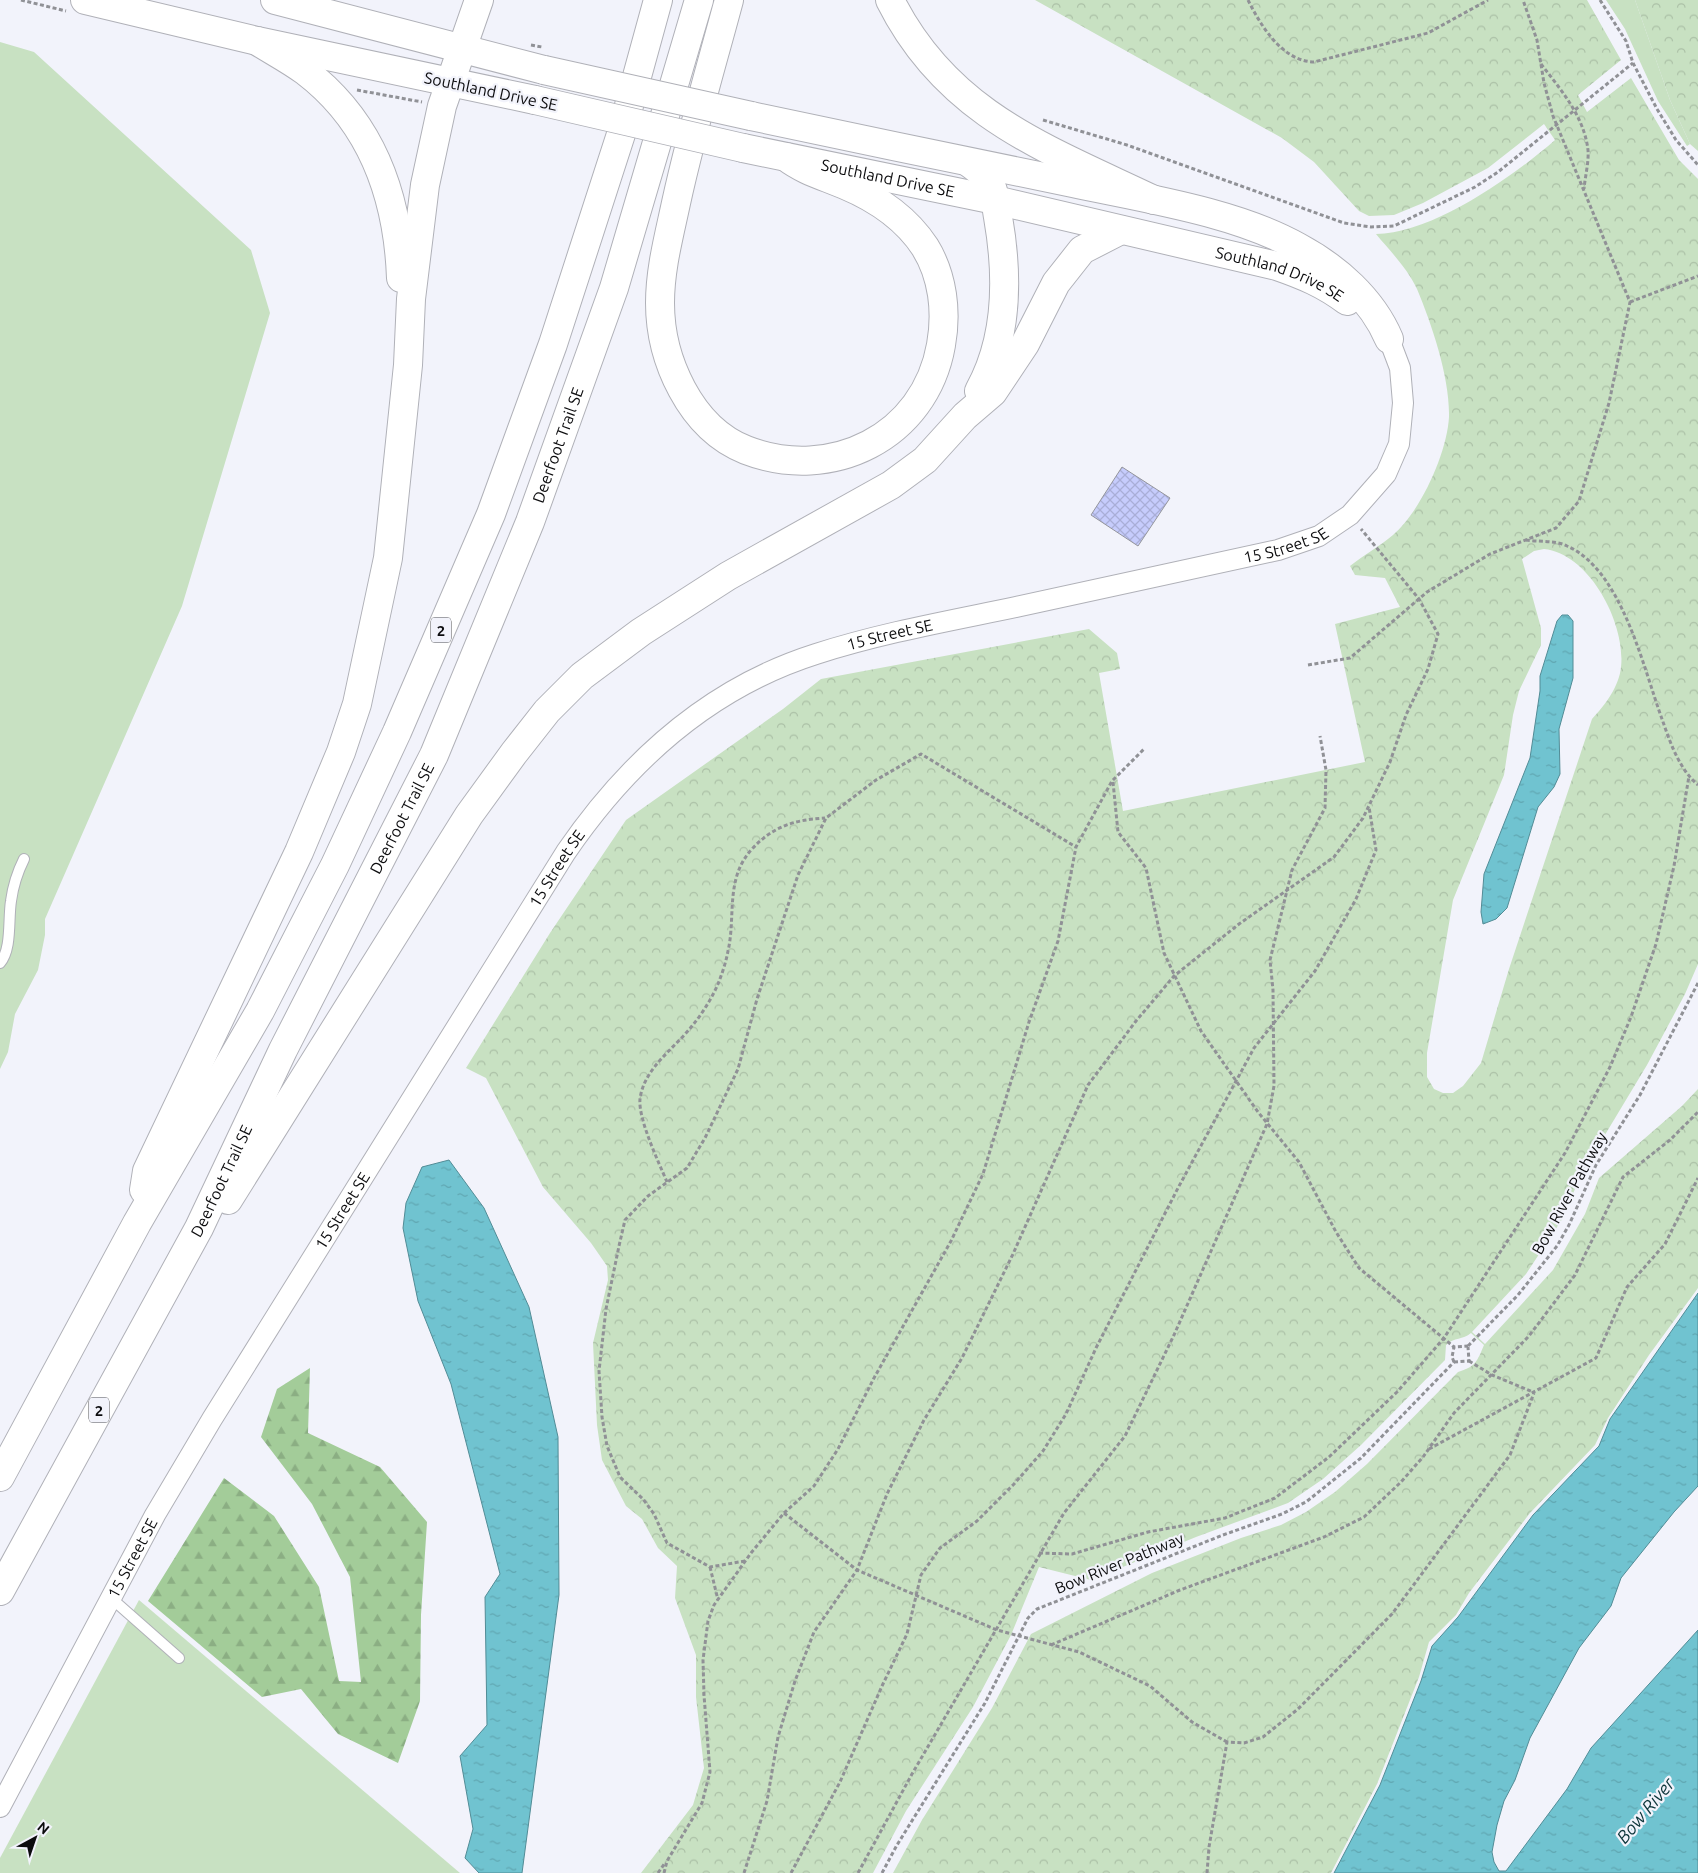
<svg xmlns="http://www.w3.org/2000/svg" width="1698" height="1873" font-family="Ubuntu,sans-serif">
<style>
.grass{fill:#c8e1c2}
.forest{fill:url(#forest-firs)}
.park{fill:url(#park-crowns);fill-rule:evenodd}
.water{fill:url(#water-ripples);stroke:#528c96}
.building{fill:url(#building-cross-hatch);stroke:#94959c}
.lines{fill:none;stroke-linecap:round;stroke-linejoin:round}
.service-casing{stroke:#b0b1b8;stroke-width:12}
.minor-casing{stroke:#b0b1b8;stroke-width:22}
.secondary-casing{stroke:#b0b1b8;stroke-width:30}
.motorway-casing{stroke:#b0b1b8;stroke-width:30}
.path{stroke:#909196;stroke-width:3;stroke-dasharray:4 2.5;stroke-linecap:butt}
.service{stroke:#fff;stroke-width:10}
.minor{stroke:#fff;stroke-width:20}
.secondary{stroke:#fff;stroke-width:28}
.motorway{stroke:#fff;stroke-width:28}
.secondary-bridge-casing{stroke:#b0b1b8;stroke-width:30;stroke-linecap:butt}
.path-bridge{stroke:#909196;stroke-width:3;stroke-dasharray:4 2.5;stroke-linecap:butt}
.secondary-bridge{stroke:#fff;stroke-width:28}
.labels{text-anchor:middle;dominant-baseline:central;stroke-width:4.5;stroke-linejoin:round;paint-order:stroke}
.shield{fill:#f2f3fb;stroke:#515155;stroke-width:1}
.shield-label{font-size:15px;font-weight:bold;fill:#0c0c0e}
.street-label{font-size:16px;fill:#0c0c0e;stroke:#f2f3fb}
.water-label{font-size:18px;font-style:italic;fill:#0d363b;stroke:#f2f3fb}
</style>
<defs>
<pattern id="forest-firs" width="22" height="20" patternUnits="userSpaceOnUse" patternTransform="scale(1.25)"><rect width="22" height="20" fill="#a3cc99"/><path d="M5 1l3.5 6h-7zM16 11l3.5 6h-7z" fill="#8bae83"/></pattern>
<pattern id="park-crowns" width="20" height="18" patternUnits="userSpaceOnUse" patternTransform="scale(1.25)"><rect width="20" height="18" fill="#c8e1c2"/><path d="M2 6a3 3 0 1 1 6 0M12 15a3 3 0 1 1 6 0" fill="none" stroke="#abc0a6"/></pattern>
<pattern id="water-ripples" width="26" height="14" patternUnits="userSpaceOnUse" patternTransform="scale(1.25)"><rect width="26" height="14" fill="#70c3d0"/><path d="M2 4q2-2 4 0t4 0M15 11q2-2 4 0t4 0" fill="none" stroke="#60a6b1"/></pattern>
<pattern id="building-cross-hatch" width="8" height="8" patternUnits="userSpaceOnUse" patternTransform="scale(1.25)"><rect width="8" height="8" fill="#c6ccfc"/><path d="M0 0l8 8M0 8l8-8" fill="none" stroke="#a9aed7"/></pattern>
</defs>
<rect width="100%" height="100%" fill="#f2f3fb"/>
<!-- grass -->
<g class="grass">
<path d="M1606,0h29l35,100 20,44 -3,2 -29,-45 -33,-72z"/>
<path d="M0,42l34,10 217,198 19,63 -88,293 -137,313v16l-7,35 -23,44 -7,38 -8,17z"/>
<path d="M139,1600l321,273h-460v-15z"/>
</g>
<!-- forest -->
<path class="forest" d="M310,1368l-2,65 72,34 47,55 -6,93 -1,86 -22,62 -60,-29 -37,-45 -39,8 -114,-96 76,-123 50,38 45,71 20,94 22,1 -11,-105 -38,-73 -51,-67 16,-48z"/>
<!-- park -->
<g class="park">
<path d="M1035,0h552l34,60 -43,35 9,17 44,-34 48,82 19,19v785l-13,30 -38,71 -65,108 -21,48 -35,53 -54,58 13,12 68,-74 32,-56 14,-36 83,-72 16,-17v199l-49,67 -41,63 -13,27 -65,68 -61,80 -13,22 -27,27 -10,35 -42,107 -46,89h-438l29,-53 70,-112 39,-74 121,-61 89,-35 40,-13 25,-13 29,-20 32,-28 91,-92c17,-5 19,-10 26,-27l-13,-12c-8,7 -17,4 -25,12l-1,15 -84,85 -38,34 -35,24 -92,34 -105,43 -52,-13 -28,68 -38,72 -67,104 -33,62h-232l52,-68 11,-37 -8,-71v-42l-21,-57 2,-32 -19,-18 -16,-29 -16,-13 -24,-46 -5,-35 -4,-82 15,-63 -1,-14 -16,-23 -48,-56 -57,-109 -20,-10 84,-135 76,-113 157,-111 38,-30 268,-50 28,24 3,16 -21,4 24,138 242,-49 -30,-138 65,-17 -15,-29 -30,-3 -5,-9c14,-11 30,-20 43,-31 28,-24 54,-82 56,-118 1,-39 -17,-92 -32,-128 -9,-20 -27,-38 -41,-55 56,0 138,-58 179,-94l-11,-16 -56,44 -65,35 -29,12 -25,1 -10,-5 -45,-49 -32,-24zM1544,549c46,5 82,75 77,118 -2,20 -16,38 -29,52l-83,250 -28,94 -18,23 -10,7h-10l-9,-4 -7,-12v-24l26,-153 51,-125 9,-60 6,-24 22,-46v-17l-19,-69 12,-8z"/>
<path d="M1635,0h63v151l-8,-7 -20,-44z"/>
</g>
<!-- water -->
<g class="water">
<path d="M1562,615h6l5,6v57l-14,51 1,45 -6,13 -16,20 -31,101 -11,11 -13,5 -2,-12 3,-38 46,-116 10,-67v-15l17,-55z"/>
<path d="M449,1160l35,48 45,99 29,130 1,158 -37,278h-43l-14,-15 8,-29 -13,-73 27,-31 -2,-128 15,-23 -49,-190 -33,-83 -15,-73 3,-25 16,-36z"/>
<path d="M1698,1293v193l-24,26 -53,66 -10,28 -32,42 -49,90 -15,42 -11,21 -7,24 -5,27 2,10 5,9h7l61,-82 24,-41 107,-118v243h-364l46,-88 41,-104 11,-35 26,-29 75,-102 66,-69 11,-27z"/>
</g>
<!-- building -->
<path class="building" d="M1122,467l48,31 -32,48 -47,-31z"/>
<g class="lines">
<!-- service casing -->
<g class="service-casing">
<g id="service">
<path d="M0,963c12,-14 8,-43 11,-62 2,-15 6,-28 13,-42"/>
<path d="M111,1598l68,60"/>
</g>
</g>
<!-- minor casing -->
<g class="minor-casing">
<g id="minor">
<path id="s1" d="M0,1807l155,-292 57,-96 354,-567c63,-92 143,-164 250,-198 65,-21 133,-33 200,-47 87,-19 175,-38 262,-57l41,-14 31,-21 36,-41 13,-30 4,-41 -3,-35 -11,-29"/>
</g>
</g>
<!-- secondary casing -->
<g class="secondary-casing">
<g id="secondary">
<path d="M85,0l172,41 278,59"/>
<path d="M275,0l269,70"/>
<path d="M751,116c107,23 215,45 322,67 70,15 163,29 225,64 39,21 74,52 91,92"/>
<path id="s2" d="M743,148l252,52 282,66c26,9 48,18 70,35"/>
</g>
</g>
<!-- motorway casing -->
<g class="motorway-casing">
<g id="motorway">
<path d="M729,0c-18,67 -38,134 -53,203 -7,33 -16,66 -16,100 0,56 30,125 86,147 85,33 179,-13 195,-105 6,-33 2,-69 -16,-98 -19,-29 -49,-49 -80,-62 -21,-9 -41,-14 -59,-28"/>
<path d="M890,0c57,114 155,148 264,200"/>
<path d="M257,41c16,10 33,19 48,30 67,51 93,126 96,207"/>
<path d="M968,162c7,5 15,11 20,18 7,10 8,26 10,37 10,57 10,122 -19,174"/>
<path d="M144,1190l3,-19 152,-319 42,-100 16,-48 31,-146 20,-193 3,-66 14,-114 17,-79 37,-106"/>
<path d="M228,1200l241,-385 45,-62 33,-42 35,-35 59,-44 87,-56 163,-91 34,-25 40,-44 28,-24 32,-48 31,-61 26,-33 39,-20"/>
<path d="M0,1477l137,-254 123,-212 75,-146 62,-133 94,-218 62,-170 69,-213 36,-131"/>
<path id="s3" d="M0,1591l199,-363 84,-178 151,-295 96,-233 84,-234 85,-288"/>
</g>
</g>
<!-- path -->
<g class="path">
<path d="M21,0l45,11"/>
<path d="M1248,0c13,26 34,61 66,62l114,-29 60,-33"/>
<path d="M1600,0l26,41 7,22 24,46 19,31 22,25"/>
<path d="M1541,64c20,26 43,52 47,86 1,12 -3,27 -4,39"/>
<path d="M357,90l65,12"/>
<path d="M1043,120l84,25 217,78 27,4 23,-1 81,-39 23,-15 135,-109"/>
<path d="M1630,302l68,-26"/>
<path d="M1526,540c12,2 30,0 41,6 55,24 76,121 95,173 8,23 17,50 36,66"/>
<path d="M1308,665l42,-7 77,-66 63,-38 66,-26 23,-27 30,-98 21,-101 -77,-186 -9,-33 -7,-43 -14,-40"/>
<path d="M1113,782l5,50 28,36 18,85 37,78 57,81 41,50 37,70 23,36 95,79"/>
<path d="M667,1182c-8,-19 -29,-63 -27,-83 4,-31 34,-50 52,-73 10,-12 20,-28 26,-42 4,-10 8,-22 10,-33 8,-35 -3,-71 23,-101 22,-24 43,-30 74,-32"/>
<path d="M1468,1346l50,-51 39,-49 12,-21 27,-60 44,-70 58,-112"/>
<path d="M1469,1361l23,14 41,17"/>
<path d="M1454,1362l-2,-5 2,-10 14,-1"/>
<path d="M1454,1362l15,-1 -1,-14"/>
<path d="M1429,1449l167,-91 31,-71 38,-43 33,-66"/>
<path d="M784,1513l73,57 140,60 82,22 71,34 42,36 35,20"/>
<path d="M1039,1553l33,1 76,-22 77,-14 50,-20 54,-41 68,-65 47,-54 121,-185 45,-86 21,-50 25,-73 18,-78 15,-90"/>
<path d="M745,1561l-35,6 -43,-24 -13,-29 -11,-15 -23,-22 -13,-31 -5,-29 -3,-46 7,-62 13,-63 6,-26 23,-24 39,-28 18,-30 33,-69 19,-70 41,-124 28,-57 50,-38 45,-26 155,93"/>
<path d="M710,1567l8,33"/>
<path d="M1051,1645l129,-55 144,-53 40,-20 37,-35 22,-25 31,-44 75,-77 46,-61 48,-98 47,-37 28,-28"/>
<path d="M658,1873l7,-10"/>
<path d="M664,1873l3,-12 35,-58 8,-31 -6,-77 -1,-35 5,-39 6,-16 37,-52 33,-40 30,-27 24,-37 36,-71 77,-137 32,-67 46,-152 29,-81 18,-94 36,-66 33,-33"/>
<path d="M744,1873l23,-72 11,-64 17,-56 19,-49 43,-62 30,-76 37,-74 38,-62 51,-104 75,-169 48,-64 38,-45 65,-52 95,-67 29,-39 27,-56 16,-47 22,-46 10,-35 -19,-35 -58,-70"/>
<path d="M791,1873l49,-91 42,-96 25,-52 14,-59 19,-27 37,-27 37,-37 29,-33 23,-37 30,-66 82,-160 76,-140 61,-77 41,-72 20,-49 -7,-43"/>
<path d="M858,1873l54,-99 152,-261 61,-77 49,-101 93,-211 7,-38 -1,-96 -3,-30 22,-90 33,-62 1,-38 -6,-34"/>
<path d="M882,1873l15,-28 88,-142 43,-85 9,-9 186,-74 59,-21 24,-12 55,-44 93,-96"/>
<path d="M1207,1873l2,-26 18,-105 17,1 19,-6 35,-28 94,-95 118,-159 24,-62"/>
</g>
<!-- service -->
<use href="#service" class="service"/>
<!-- minor -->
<use href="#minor" class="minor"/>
<!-- secondary -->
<use href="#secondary" class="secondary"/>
<!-- motorway -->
<use href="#motorway" class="motorway"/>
<!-- secondary-bridge casing -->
<g class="secondary-bridge-casing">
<g id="secondary-bridge">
<path d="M544,70l207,46"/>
<path d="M535,100l208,48"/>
</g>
</g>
<!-- path-bridge -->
<path class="path-bridge" d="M531,45l11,2"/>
<!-- secondary-bridge -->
<use href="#secondary-bridge" class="secondary-bridge"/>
</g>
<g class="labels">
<!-- shield labels -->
<g class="shield">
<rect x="431" y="617.5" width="20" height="25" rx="4"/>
<rect x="89" y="1397.5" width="20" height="25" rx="4"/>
</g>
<g class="shield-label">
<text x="441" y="630">2</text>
<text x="99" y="1410">2</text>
</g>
<!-- street labels -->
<g class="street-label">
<text transform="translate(491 91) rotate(12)">Southland Drive SE</text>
<text stroke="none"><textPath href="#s2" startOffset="148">Southland Drive SE</textPath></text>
<text stroke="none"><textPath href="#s2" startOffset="552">Southland Drive SE</textPath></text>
<text stroke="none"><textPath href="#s3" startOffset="1276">Deerfoot Trail SE</textPath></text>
<text stroke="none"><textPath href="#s1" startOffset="1918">15 Street SE</textPath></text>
<text stroke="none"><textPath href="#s1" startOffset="1512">15 Street SE</textPath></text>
<text stroke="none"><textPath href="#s3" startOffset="871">Deerfoot Trail SE</textPath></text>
<text stroke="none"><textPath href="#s1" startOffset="1092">15 Street SE</textPath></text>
<text stroke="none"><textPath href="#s3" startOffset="466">Deerfoot Trail SE</textPath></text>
<text transform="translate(1569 1193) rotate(-61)">Bow River Pathway</text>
<text stroke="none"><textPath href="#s1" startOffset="688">15 Street SE</textPath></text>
<text stroke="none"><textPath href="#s1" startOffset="282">15 Street SE</textPath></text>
<text transform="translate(1119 1563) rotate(-22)">Bow River Pathway</text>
</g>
<!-- water labels -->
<g class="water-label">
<text transform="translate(1645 1810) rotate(-50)">Bow River</text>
</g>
</g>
<!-- north arrow -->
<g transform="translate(35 1838) rotate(40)" stroke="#f2f3fb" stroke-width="4" paint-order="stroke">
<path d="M0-4L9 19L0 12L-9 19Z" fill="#0c0c0e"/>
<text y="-8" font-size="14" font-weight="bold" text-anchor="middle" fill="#0c0c0e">N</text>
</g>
</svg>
